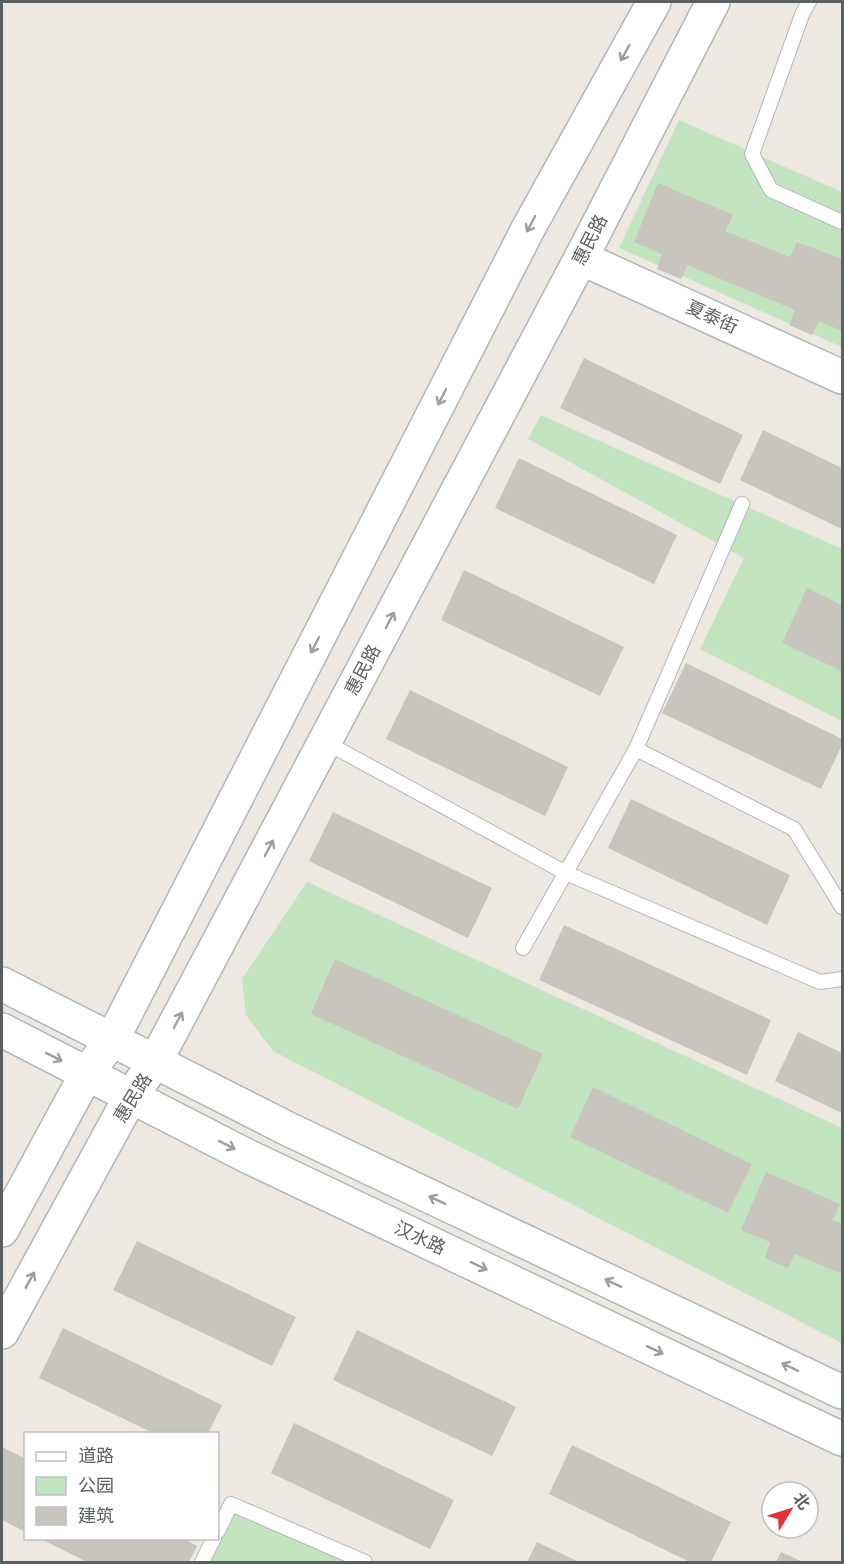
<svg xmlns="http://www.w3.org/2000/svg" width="844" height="1564" font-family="Karla,'Noto Sans SC',sans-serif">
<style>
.green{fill:#c2e4bf}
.building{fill:#c8c4be}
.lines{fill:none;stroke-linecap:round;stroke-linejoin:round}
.lane-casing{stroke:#b3b5b9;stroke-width:16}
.secondary-casing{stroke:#b1b6b9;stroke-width:36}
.lane{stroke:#fff;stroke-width:14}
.secondary{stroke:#fff;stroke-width:33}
.oneway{stroke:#9c9fa1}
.labels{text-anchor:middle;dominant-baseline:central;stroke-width:6;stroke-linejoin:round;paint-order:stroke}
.street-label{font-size:18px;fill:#5a5f62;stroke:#fff}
</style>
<rect width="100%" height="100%" fill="#ede9e2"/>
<!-- green -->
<g class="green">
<path d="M679,120l163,72v155l-223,-99z"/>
<path d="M541,415l301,134v172l-142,-72 44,-91 -216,-119z"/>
<path d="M307,882l535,246v215l-569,-292 -27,-36 -4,-36z"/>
<path d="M231,1504l134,58h-163z"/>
</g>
<!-- building -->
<g class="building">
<path d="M658,183l75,32 -8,16 65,26 7,-15 45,17v72l-23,-10 -7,14 -23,-10 6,-15 -108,-45 -6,14 -24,-10 5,-15 -28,-12z"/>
<path d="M584,358l159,77 -23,49 -160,-76z"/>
<path d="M763,430l79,38v61l-102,-49z"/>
<path d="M519,458l158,77 -23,49 -159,-76z"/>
<path d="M464,570l160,77 -24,49 -159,-76z"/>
<path d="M807,588l35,17v66l-60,-28z"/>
<path d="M686,663l156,76v6l-21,44 -159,-76z"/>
<path d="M410,690l158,77 -23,49 -159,-77z"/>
<path d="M631,799l159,76 -23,50 -159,-77z"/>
<path d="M333,812l159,76 -24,50 -159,-77z"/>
<path d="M564,925l207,95 -24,55 -208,-95z"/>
<path d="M335,959l208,95 -25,55 -207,-95z"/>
<path d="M798,1032l44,21v60l-67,-32z"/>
<path d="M593,1087l159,77 -24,49 -158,-76z"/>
<path d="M766,1172l74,32 -7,16 9,4v50l-47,-20 -7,14 -23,-10 5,-16 -29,-12z"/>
<path d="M137,1241l159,76 -24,49 -159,-76z"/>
<path d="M63,1328l159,77 -14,29h-53l-116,-56z"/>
<path d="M357,1330l159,77 -24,49 -159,-76z"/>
<path d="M294,1423l160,77 -24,49 -159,-76z"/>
<path d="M572,1445l159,77 -20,40h-21l-141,-68z"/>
<path d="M2,1447l24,12v73l-24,-12z"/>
<path d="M39,1538h144l14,8 -8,16h-102z"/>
<path d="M537,1542l42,20h-52z"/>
<path d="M781,1552l22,10h-27z"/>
</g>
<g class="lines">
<!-- lane casing -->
<g class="lane-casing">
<g id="lane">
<path d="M809,2l-6,10 -51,142 19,36 71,32"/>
<path d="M742,504l-106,245 158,80 48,78"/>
<path d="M325,742l241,131 254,109 22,-3"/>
<path d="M523,948l113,-199"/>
<path d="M218,1531l13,-27 134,58"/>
<path d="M202,1562l12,-24"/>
</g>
</g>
<!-- secondary casing -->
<g class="secondary-casing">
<g id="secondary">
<path d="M581,258l261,119"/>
<path d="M2,984l288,146 552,262"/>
<path d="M2,1030l245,126 595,283"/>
<path d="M2,1230l85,-157 25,-33 417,-813 125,-225"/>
<path d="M2,1332l129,-236 24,-34 426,-804 132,-256"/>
</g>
</g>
<!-- lane -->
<use href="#lane" class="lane"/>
<!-- secondary -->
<use href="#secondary" class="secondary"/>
</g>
<!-- one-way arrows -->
<defs><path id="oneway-shaft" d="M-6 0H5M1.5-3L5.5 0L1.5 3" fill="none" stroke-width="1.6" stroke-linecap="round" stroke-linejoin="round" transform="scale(1.5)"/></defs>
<g class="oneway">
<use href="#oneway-shaft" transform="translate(625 53) rotate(119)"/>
<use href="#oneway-shaft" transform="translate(531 224) rotate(118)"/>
<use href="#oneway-shaft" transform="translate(442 397) rotate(117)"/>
<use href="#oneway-shaft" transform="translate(390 620) rotate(-62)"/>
<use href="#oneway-shaft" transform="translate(315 645) rotate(117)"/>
<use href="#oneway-shaft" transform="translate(269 848) rotate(-62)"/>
<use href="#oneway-shaft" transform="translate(178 1020) rotate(-62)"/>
<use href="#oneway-shaft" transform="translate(54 1057) rotate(27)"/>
<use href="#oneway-shaft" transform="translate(227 1145) rotate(27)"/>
<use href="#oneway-shaft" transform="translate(437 1200) rotate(-155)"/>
<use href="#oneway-shaft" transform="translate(479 1266) rotate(25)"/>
<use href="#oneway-shaft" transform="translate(30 1280) rotate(-61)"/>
<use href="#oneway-shaft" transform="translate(613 1283) rotate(-155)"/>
<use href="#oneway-shaft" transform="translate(655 1350) rotate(25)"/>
<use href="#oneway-shaft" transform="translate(790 1367) rotate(-155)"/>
</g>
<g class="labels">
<!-- street labels -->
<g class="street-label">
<text transform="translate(590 240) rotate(-63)">惠民路</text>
<text transform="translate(712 317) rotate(24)">夏泰街</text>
<text transform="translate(363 670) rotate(-62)">惠民路</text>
<text transform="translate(133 1098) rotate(-58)">惠民路</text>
<text transform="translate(420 1238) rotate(25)">汉水路</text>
</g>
</g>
<!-- border -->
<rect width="844" height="1564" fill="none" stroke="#5a5f62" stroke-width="6"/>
<!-- legend -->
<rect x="24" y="1432" width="195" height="108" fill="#ffffff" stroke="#bdbfc0" stroke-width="1.5"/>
<rect x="36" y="1452" width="30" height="9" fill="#ffffff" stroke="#bdbfc0" stroke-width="1.5"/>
<text x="78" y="1462" font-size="18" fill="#5a5f62">道路</text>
<rect x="36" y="1477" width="30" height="18" fill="#c2e4bf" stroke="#bdbfc0" stroke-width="1.5"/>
<text x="78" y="1492" font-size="18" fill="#5a5f62">公园</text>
<rect x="36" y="1507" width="30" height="18" fill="#c8c4be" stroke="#bdbfc0" stroke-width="1.5"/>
<text x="78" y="1522" font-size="18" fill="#5a5f62">建筑</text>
<!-- north arrow -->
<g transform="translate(790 1510) rotate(52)"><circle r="28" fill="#ffffff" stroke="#bdbfc0" stroke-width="1.5"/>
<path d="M0-4.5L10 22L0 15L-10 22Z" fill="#e53034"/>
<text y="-9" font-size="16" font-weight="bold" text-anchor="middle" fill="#5a5f62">北</text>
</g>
</svg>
